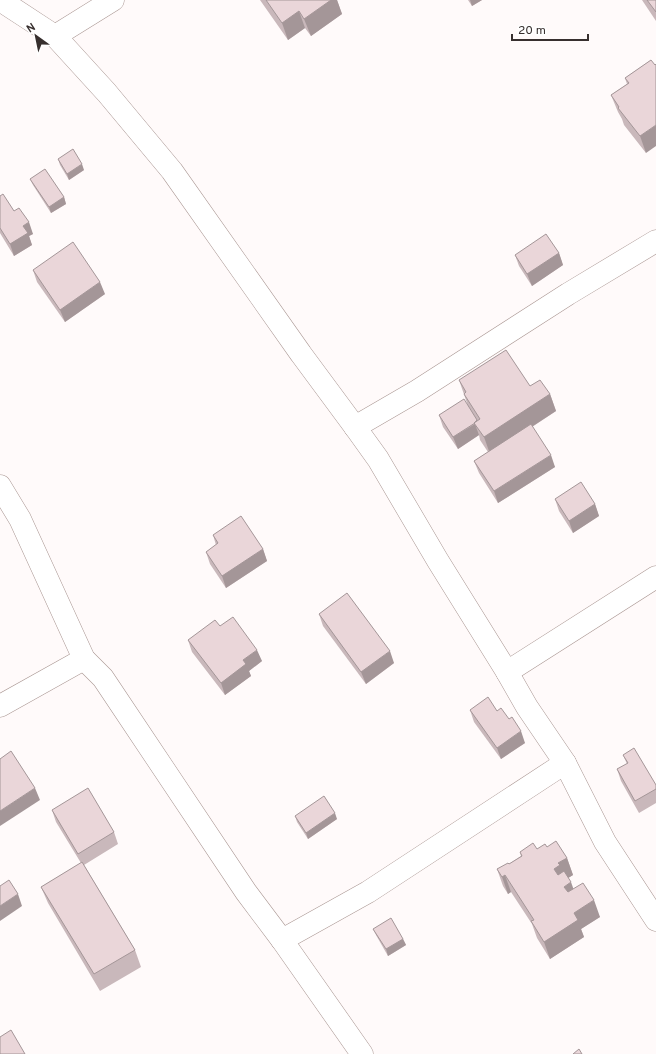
<svg xmlns="http://www.w3.org/2000/svg" width="656" height="1054" font-family="Overpass,sans-serif">
<style>
.lines{fill:none;stroke-linecap:round;stroke-linejoin:round}
.street-casing{stroke:#aa9793;stroke-width:23}
.street{stroke:#fff;stroke-width:22}
.wall{fill:#c9b8bb}
.shaded-wall{fill:#a49698}
.building{fill:#ead6d9;stroke:#a49698}
</style>
<rect width="100%" height="100%" fill="#fffafa"/>
<g class="lines">
<!-- street casing -->
<g class="street-casing">
<g id="street">
<path d="M0,0l55,36 52,57 65,78 129,183 54,73 23,32 60,102 69,111 20,35 38,56 40,79 51,78"/>
<path d="M55,36l58,-36"/>
<path d="M355,427l62,-36 151,-97 88,-53"/>
<path d="M0,486l20,33 64,140 19,19 143,214 36,48 86,-48 197,-129"/>
<path d="M507,672l149,-95"/>
<path d="M0,706l84,-47"/>
<path d="M282,940l80,114"/>
</g>
</g>
<!-- street -->
<use href="#street" class="street"/>
</g>
<!-- wall -->
<g class="wall">
<path d="M260,0h77l5,14 -31,22 -6,-8 -17,12z"/>
<path d="M468,0h14l-10,6z"/>
<path d="M642,0h14v21z"/>
<path d="M651,60l-5,93 -22,-28 -2,-6 -4,-7 -7,-17 16,-11 -2,-6z"/>
<path d="M58,159l26,11 -15,10 -9,-15z"/>
<path d="M30,179l34,18 2,7 -15,9 -18,-28z"/>
<path d="M0,196l14,15 19,23 -4,2 3,9 -18,11 -14,-23z"/>
<path d="M559,253l4,12 -31,21 -13,-20 -4,-11z"/>
<path d="M33,270l72,24 -40,28 -28,-40z"/>
<path d="M459,380l71,6 20,8 6,17 -24,16 23,40 -57,36 -19,-30 -5,-12 14,-9 -8,-12 -1,-5 -21,14 -15,-22 -4,-12 29,-9z"/>
<path d="M555,499l40,5 4,12 -26,17 -14,-22z"/>
<path d="M213,535l50,14 4,12 -41,27 -16,-24 -4,-12 10,-7z"/>
<path d="M319,614l75,49 -28,21 -43,-58z"/>
<path d="M220,626l42,35 -13,10 2,5 -26,19 -33,-43 -4,-12z"/>
<path d="M470,710l55,33 -24,16 -27,-37z"/>
<path d="M623,755l33,30v18l-17,10 -18,-32 -4,-12 10,-5z"/>
<path d="M52,810l62,22 4,12 -34,21 51,85 6,17 -41,24 -52,-88 -7,-16 40,-24 -25,-41z"/>
<path d="M295,816l42,3 -29,20 -11,-17z"/>
<path d="M547,847l20,11 6,17 -5,3 5,11 27,28 -19,12 3,8 -34,22 -13,-21 -5,-14 -21,-32 -3,2 -5,-8 -6,-17 12,-5 12,-8 -1,-4 17,-3z"/>
<path d="M373,929l30,10 3,6 -18,11 -12,-21z"/>
</g>
<!-- shaded-wall -->
<g class="shaded-wall">
<path d="M331,0h6l5,14 -31,22 -7,-17z"/>
<path d="M470,0h12l-10,6z"/>
<path d="M299,11l6,17 -17,12 -6,-17z"/>
<path d="M656,125v21l-10,7 -6,-17z"/>
<path d="M82,164l2,6 -15,10 -2,-6z"/>
<path d="M64,197l2,7 -15,9 -2,-6z"/>
<path d="M29,222l4,12 -4,2 3,9 -18,11 -4,-12 13,-18z"/>
<path d="M559,253l4,12 -31,21 -5,-12z"/>
<path d="M100,282l5,12 -40,28 -5,-12z"/>
<path d="M550,394l6,17 -66,43 -6,-17z"/>
<path d="M475,424l4,11 -21,14 -5,-12z"/>
<path d="M551,455l4,12 -57,36 -4,-12z"/>
<path d="M595,504l4,12 -26,17 -4,-12z"/>
<path d="M263,549l4,12 -41,27 -4,-12z"/>
<path d="M257,650l5,11 -13,10 2,5 -26,19 -4,-12 22,-23z"/>
<path d="M390,651l4,12 -28,21 -5,-12z"/>
<path d="M521,731l4,12 -24,16 -4,-11z"/>
<path d="M35,788l5,12 -40,26v-15z"/>
<path d="M335,813l2,6 -29,20 -2,-6z"/>
<path d="M567,858l6,17 -8,5 -5,6 -6,-17 4,-6z"/>
<path d="M505,875l6,17 -3,2 -6,-17z"/>
<path d="M571,882l6,17 -6,5 -7,-17z"/>
<path d="M18,894l4,12 -22,15v-15z"/>
<path d="M594,900l6,17 -19,12 3,8 -34,22 -6,-17 30,-29z"/>
<path d="M403,939l3,6 -18,11 -2,-7z"/>
</g>
<!-- building -->
<g class="building">
<path d="M266,0h65l-27,19 -5,-8 -17,12z"/>
<path d="M647,0h9v12z"/>
<path d="M651,60l4,5 1,-1v61l-16,11 -22,-28 1,-1 -8,-12 18,-12 -4,-5z"/>
<path d="M73,149l9,15 -15,10 -9,-15z"/>
<path d="M45,169l19,28 -15,10 -19,-28z"/>
<path d="M3,194l11,17 5,-3 10,14 -6,4 5,7 -18,11 -10,-16v-32z"/>
<path d="M546,234l13,19 -32,21 -12,-19z"/>
<path d="M73,242l27,40 -40,28 -27,-40z"/>
<path d="M506,350l24,36 10,-6 10,14 -66,43 -10,-14 6,-4 -16,-25 2,-2 -7,-12z"/>
<path d="M464,399l13,21 -3,3h1l-22,14 -14,-22z"/>
<path d="M531,424l20,31 -57,36 -20,-30z"/>
<path d="M581,482l14,22 -26,17 -14,-22z"/>
<path d="M241,516l22,33 -41,27 -16,-24 12,-9 -5,-8z"/>
<path d="M347,593l43,58 -29,21 -42,-58z"/>
<path d="M233,617l24,33 -14,10 3,4 -25,19 -33,-43 27,-20 5,6z"/>
<path d="M488,697l9,14 4,-3 8,11 3,-2 9,14 -24,17 -27,-38z"/>
<path d="M634,748l22,37v4l-21,12 -18,-32 11,-6 -5,-8z"/>
<path d="M11,751l24,37 -35,23v-52z"/>
<path d="M88,788l26,44 -36,22 -26,-44z"/>
<path d="M324,796l11,17 -29,20 -11,-17z"/>
<path d="M556,841l11,17 -9,5 2,2 -6,4 4,6 6,-4 7,11 -7,5 4,5 15,-9 11,17 -20,13 4,7 -34,22 -13,-21 3,-1 -29,-45 -3,2 -5,-8 11,-6 1,1 13,-8 -2,-4 13,-9 4,6 8,-5 2,3z"/>
<path d="M82,862l53,88 -41,24 -53,-87z"/>
<path d="M9,880l9,14 -18,12v-20z"/>
<path d="M391,918l12,21 -17,10 -13,-20z"/>
<path d="M11,1030l14,24h-25v-17z"/>
<path d="M579,1049l3,5h-9z"/>
</g>
<!-- north arrow -->
<g transform="translate(36 36) rotate(327)" stroke="#ffffff" stroke-width="3" paint-order="stroke">
<path d="M0-3L7 15L0 10L-7 15Z" fill="#372f2e"/>
<text y="-6" font-size="11" font-weight="bold" text-anchor="middle" fill="#372f2e">N</text>
</g>
<!-- scale -->
<path d="M512 34v6h76v-6" fill="none" stroke="#372f2e" stroke-width="2"/>
<text x="518" y="34" font-size="12" fill="#372f2e" stroke="#ffffff" stroke-width="3" paint-order="stroke">20 m</text>
</svg>
